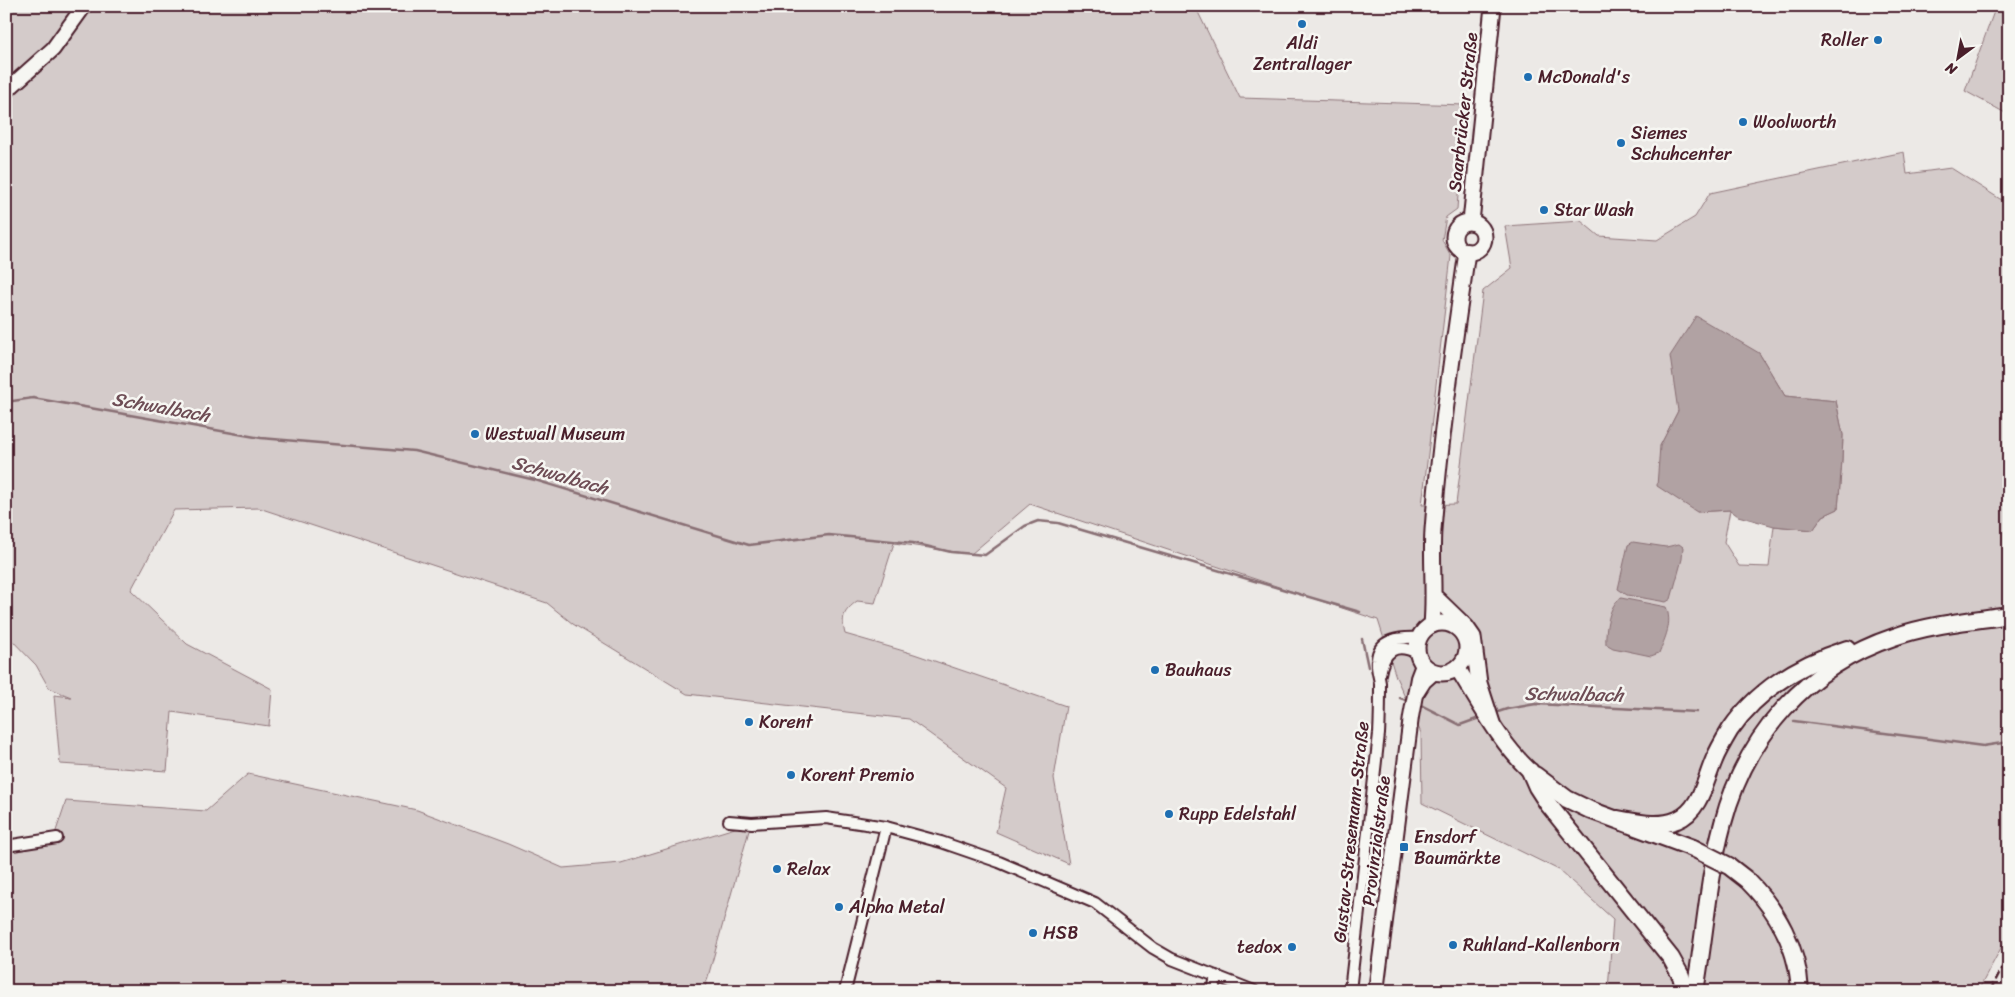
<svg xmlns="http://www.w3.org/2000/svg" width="2015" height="997" font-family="Sriracha,sans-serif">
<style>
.green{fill:#d4cbca;stroke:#8f757a;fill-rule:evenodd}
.water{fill:#b1a2a3;stroke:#886e73}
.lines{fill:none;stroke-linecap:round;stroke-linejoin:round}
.stream{stroke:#886e73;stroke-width:2.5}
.minor-casing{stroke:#4a1f2b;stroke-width:14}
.secondary-casing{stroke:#4a1f2b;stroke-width:18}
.primary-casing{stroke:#4a1f2b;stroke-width:19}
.trunk-casing{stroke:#4a1f2b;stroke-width:20}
.minor{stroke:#f6f6f2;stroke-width:10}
.secondary{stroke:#f6f6f2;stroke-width:14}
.primary{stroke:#f6f6f2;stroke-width:15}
.trunk{stroke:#f6f6f2;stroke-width:16}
.rail{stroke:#4a1f2b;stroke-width:2.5;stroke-dasharray:8 4;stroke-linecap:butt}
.trunk-bridge-casing{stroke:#4a1f2b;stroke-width:20;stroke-linecap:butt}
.trunk-bridge{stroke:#f6f6f2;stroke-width:16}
.poi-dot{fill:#1f6fb2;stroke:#f6f6f2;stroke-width:2}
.labels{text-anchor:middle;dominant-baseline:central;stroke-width:5;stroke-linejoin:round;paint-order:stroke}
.poi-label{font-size:18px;fill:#4a1f2b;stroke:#f6f6f2;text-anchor:start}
.street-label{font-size:18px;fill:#4a1f2b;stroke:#f6f6f2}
.water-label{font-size:19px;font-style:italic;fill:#6e4d55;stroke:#f6f6f2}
</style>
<rect width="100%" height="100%" fill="#ece9e6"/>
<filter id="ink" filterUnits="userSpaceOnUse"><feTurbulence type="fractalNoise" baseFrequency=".02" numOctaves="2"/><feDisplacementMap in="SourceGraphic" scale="10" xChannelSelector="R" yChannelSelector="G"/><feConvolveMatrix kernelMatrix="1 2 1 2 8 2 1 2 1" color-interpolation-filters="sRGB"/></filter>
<g filter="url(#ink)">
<!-- green -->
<g class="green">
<path d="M6,6h1189l45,92 225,7 -8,104 -11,8 -4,23 9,16 -29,249 34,-1 27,-213 29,-23 -7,-42 76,-5 18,15 58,4 38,-23 15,-24 194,-41 3,22 44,-6 49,31 9,2v732l-31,58h-370l5,-72 -54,-49 -137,-67 -1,-70 -25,-56 -18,-57 -348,-116 -59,50 -77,-11 -19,60 -18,-2c-14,11 -16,16 -12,33l69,20 152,52 -12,72 15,86 -73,-32 10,-44 -97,-69 -222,-25 -114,-70 -26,-21 -288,-95 -85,2 -43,80 56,54 85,45 -3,37 -97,-14 -5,59 -107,-7 -6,-69 17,2 -22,-9 -13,-23 -30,-31zM1759,353l26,43 51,5 7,34 -1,25 -4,49 -15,7 -10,14 -39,-4 -5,41 -30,-1 -15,-24 6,-32 -33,2 -37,-66 18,-35z"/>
<path d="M1996,6h13v109l-44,-24z"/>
<path d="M248,774l169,36 91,34 55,24 58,-5 117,-36h12l-46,164h-698v-141l46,-7 14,-42 140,10z"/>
</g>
<!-- water -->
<g class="water">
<path d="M1696,316l63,37 26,43 51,5 7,34 -1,25 -4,49 -15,7 -10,14 -39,-4 -36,-10 -8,-6 -33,2 -40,-26 3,-40 18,-35 -8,-55z"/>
<path d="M1633,542l33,5 13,-3 4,3 -1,12 -11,40 -5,3 -39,-7 -9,-6 10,-44z"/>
<path d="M1621,598l45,9c7,16 -1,31 -7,46l-8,3 -38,-8 -7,-4c-1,-13 3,-40 15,-46z"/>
</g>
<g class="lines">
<!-- stream -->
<g class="stream">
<path d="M6,402l27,-4 228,40 153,13 121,29 214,65 80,-10 84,8 38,9 34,3 40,-29 13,-5 20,2 302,89"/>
<path d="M1362,639l6,28"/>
<path d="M1400,698l9,3"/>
<path d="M1419,704l41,21 22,-8"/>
<path d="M1495,713l12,-4 29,-5 161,8"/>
<path d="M1794,721l189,25 26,-4"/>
</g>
<!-- minor casing -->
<g class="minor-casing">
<g id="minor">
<path d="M1380,674c4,-23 15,-32 37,-21"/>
<path d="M729,821l23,2 74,-5 60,9 55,15 58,20 96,41 58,45 19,11 82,32"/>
<path d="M6,846l51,-8"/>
<path d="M845,991l41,-164"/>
<path d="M1213,991l3,-15"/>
<path d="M1350,991l29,-257c1,-17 1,-34 1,-51 -1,-7 -4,-15 -3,-23 1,-22 25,-23 42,-22"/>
</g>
</g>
<!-- secondary casing -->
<g class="secondary-casing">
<g id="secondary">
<path d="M6,91l47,-42 31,-43"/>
<path d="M1417,692l7,-11 10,-9"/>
<path d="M1376,991l35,-274 7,-39 5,-13"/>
</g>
</g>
<!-- primary casing -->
<g class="primary-casing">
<g id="primary">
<path d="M1471,222l22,-216"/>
<circle cx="1469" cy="237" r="15"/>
<path d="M1437,599l29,28 7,10 6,46 13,40"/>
<circle cx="1442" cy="648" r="25"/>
<path d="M1432,625c3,-32 -1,-63 1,-95 7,-93 21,-186 34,-278"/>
<path d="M1458,669c22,35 42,74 72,102"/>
</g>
</g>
<!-- trunk casing -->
<g class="trunk-casing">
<g id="trunk">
<path d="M1530,771l7,16 11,17 123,154 10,18 4,15"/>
<path d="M1535,775l32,24 23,11 103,38"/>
<path d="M1617,819c19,3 41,9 60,1 23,-9 28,-39 37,-60 4,-10 10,-20 16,-30 28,-41 70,-66 117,-81"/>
<path d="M1747,880c30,30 51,68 53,111"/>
<path d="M1695,991c10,-56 13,-113 28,-168 23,-88 84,-157 171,-186 37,-13 76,-16 115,-22"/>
</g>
</g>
<!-- minor -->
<use href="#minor" class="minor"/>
<!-- secondary -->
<use href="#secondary" class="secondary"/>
<!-- primary -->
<use href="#primary" class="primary"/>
<!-- trunk -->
<use href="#trunk" class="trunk"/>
<!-- rail -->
<path class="rail" d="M1990,991l19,-37"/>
<!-- trunk-bridge casing -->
<g class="trunk-bridge-casing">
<path id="trunk-bridge" d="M1693,848l36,18 18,14"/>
</g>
<!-- trunk-bridge -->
<use href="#trunk-bridge" class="trunk-bridge"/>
</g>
</g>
<!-- markers -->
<g class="poi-dot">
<circle cx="1302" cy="24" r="5"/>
<circle cx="1878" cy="40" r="5"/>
<circle cx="1528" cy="77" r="5"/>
<circle cx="1743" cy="122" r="5"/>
<circle cx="1621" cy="143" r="5"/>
<circle cx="1544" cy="210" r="5"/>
<circle cx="475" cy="434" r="5"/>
<circle cx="1155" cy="670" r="5"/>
<circle cx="749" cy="722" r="5"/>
<circle cx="791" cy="775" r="5"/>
<circle cx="1169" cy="814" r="5"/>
<rect x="1399" y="842" width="10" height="10" rx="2.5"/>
<circle cx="777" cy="869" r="5"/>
<circle cx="839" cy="907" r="5"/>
<circle cx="1033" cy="933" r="5"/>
<circle cx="1453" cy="945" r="5"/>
<circle cx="1292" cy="947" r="5"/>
</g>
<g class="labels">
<!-- poi labels -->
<g class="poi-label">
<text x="1868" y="40" text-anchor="end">Roller</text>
<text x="1302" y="43" text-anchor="middle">Aldi<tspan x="1302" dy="21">Zentrallager</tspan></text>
<text x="1538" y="77">McDonald's</text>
<text x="1753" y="122">Woolworth</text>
<text x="1631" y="133">Siemes<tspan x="1631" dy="21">Schuhcenter</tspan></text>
<text x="1554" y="210">Star Wash</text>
<text x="485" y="434">Westwall Museum</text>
<text x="1165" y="670">Bauhaus</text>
<text x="759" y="722">Korent</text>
<text x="801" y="775">Korent Premio</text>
<text x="1179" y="814">Rupp Edelstahl</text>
<text x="1414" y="837">Ensdorf<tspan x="1414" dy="21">Baumärkte</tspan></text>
<text x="787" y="869">Relax</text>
<text x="849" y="907">Alpha Metal</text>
<text x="1043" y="933">HSB</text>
<text x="1463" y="945">Ruhland-Kallenborn</text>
<text x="1282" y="947" text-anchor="end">tedox</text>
</g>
<!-- street labels -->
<g class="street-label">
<text transform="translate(1463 112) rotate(-84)">Saarbrücker Straße</text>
<text transform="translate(1351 832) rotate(-84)">Gustav-Stresemann-Straße</text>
<text transform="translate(1376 841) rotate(-83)">Provinzialstraße</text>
</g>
<!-- water labels -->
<g class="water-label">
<text transform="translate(161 407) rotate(10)">Schwalbach</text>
<text transform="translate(560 475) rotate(16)">Schwalbach</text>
<text transform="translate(1574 694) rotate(1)">Schwalbach</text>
</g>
</g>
<!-- margin -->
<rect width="2015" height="997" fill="none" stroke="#f6f6f2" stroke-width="25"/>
<rect x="12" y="12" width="1990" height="972" fill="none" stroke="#4a1f2b" stroke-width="2" filter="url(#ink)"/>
<!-- north arrow -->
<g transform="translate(1958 58) rotate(212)" stroke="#f6f6f2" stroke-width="4" paint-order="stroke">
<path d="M0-4L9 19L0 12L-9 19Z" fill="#4a1f2b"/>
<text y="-8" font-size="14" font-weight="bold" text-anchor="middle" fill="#4a1f2b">N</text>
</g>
</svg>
